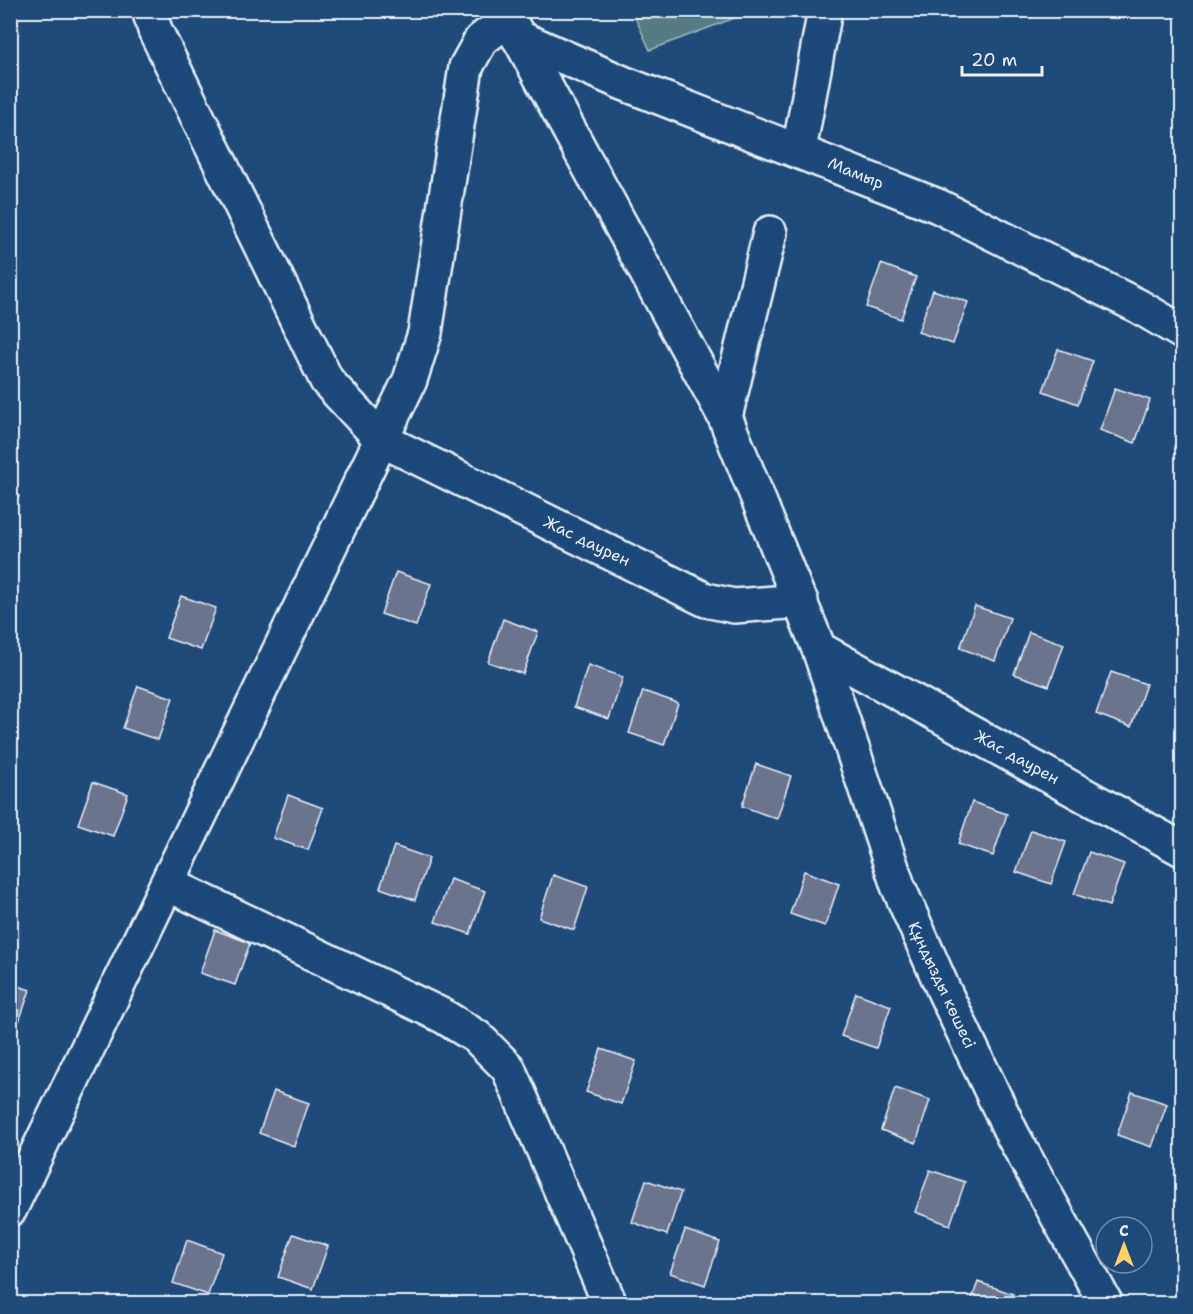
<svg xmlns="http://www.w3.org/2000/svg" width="1193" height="1314" font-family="'Shantell Sans',sans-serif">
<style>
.green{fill:#557c82;stroke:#9eb6bd;stroke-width:1.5}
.building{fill:#6c738f;stroke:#e8f1f8;stroke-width:1.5}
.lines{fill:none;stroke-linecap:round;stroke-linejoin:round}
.minor-casing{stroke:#e8f1f8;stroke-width:38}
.minor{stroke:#1f4a7a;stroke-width:33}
.labels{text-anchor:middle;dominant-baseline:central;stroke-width:4.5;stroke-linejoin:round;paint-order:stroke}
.street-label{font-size:16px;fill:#e8f1f8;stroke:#1f4a7a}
</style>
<rect width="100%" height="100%" fill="#1f4a7a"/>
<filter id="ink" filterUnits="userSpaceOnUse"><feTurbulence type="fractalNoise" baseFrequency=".0167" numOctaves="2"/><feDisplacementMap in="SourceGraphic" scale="12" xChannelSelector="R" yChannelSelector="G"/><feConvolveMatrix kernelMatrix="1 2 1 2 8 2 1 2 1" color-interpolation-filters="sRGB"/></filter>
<g filter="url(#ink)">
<!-- green -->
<path class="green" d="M632,11h121l-103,39z"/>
<!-- building -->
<g class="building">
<path d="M881,264l35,13 -15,42 -35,-12z"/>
<path d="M933,290l35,12 -15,42 -35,-12z"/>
<path d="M1058,349l35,12 -15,43 -35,-13z"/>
<path d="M1115,388l35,12 -15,43 -35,-13z"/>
<path d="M10,479l9,18 -9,4z"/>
<path d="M396,572l35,12 -15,42 -35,-12z"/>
<path d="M181,596l35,12 -15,42 -35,-12z"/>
<path d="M975,606l35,12 -15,43 -35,-13z"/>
<path d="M503,619l35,13 -15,42 -35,-12z"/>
<path d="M1029,632l35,12 -15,42 -35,-12z"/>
<path d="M588,665l35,12 -14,42 -35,-12z"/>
<path d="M1111,672l35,12 -15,43 -35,-13z"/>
<path d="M138,686l35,12 -15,42 -35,-12z"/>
<path d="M643,691l35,12 -14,42 -35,-12z"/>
<path d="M756,764l35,12 -14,43 -35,-13z"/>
<path d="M93,782l35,12 -15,42 -35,-12z"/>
<path d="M288,795l35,13 -15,42 -35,-12z"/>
<path d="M972,802l35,12 -14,42 -35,-12z"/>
<path d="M1031,830l35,12 -15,42 -35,-12z"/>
<path d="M394,846l35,12 -14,42 -35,-12z"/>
<path d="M1089,852l35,12 -15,42 -35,-12z"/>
<path d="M804,871l35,13 -14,42 -35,-12z"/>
<path d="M553,875l35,12 -14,43 -35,-12z"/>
<path d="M450,879l35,12 -15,43 -35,-12z"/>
<path d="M215,930l35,13 -15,42 -35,-12z"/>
<path d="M10,983l20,7 -15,43 -5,-2z"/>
<path d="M856,993l35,13 -15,42 -35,-12z"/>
<path d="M601,1049l35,12 -15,43 -35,-12z"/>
<path d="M895,1088l35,12 -14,43 -35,-13z"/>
<path d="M274,1091l35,12 -15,43 -35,-13z"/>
<path d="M1132,1092l35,12 -15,43 -35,-12z"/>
<path d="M930,1170l35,12 -15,43 -35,-13z"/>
<path d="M646,1180l35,12 -14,43 -35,-13z"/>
<path d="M685,1230l35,12 -15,43 -35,-12z"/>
<path d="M293,1234l35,12 -15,43 -35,-12z"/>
<path d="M187,1240l35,13 -14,42 -35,-12z"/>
<path d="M978,1282l35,12 -3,10h-40z"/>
</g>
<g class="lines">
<!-- minor casing -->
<g class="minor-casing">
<g id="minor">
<path d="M149,10l6,20 172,351 55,59 324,160 28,6 67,-5"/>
<path d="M504,10l221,407 94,232 79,237 46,105 68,143 94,170"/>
<path d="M518,37l105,46 315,123 200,100 44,26"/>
<path d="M799,150l26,-140"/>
<path d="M725,417l45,-184"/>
<path d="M819,649l363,200"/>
<path d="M168,884l275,132 34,21 31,31 102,236"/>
<path d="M10,1209l400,-829 15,-47 41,-266 15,-27 27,-21"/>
</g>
</g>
<!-- minor -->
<use href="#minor" class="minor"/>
</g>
</g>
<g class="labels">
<!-- street labels -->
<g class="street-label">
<text transform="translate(856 173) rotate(22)">Мамыр</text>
<text transform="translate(587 541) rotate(26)">Жас даурен</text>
<text transform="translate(1017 757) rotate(29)">Жас даурен</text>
<text transform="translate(942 985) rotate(65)">Құндызды көшесі</text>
</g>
</g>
<!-- margin -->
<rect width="1193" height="1314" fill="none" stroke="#1f4a7a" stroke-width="36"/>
<rect x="18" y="18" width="1157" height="1278" fill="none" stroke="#e8f1f8" stroke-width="2" filter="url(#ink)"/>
<!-- north arrow -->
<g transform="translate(1124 1245)"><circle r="28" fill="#1f4a7a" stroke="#6f8dac" stroke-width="1.5"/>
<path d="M0-4.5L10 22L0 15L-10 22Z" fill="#ffd166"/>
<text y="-9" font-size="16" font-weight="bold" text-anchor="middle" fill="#e8f1f8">С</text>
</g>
<!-- scale -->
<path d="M962 66v9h80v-9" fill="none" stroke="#e8f1f8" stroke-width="3"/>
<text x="971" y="66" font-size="18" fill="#e8f1f8" stroke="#1f4a7a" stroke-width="4.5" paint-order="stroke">20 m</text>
</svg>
